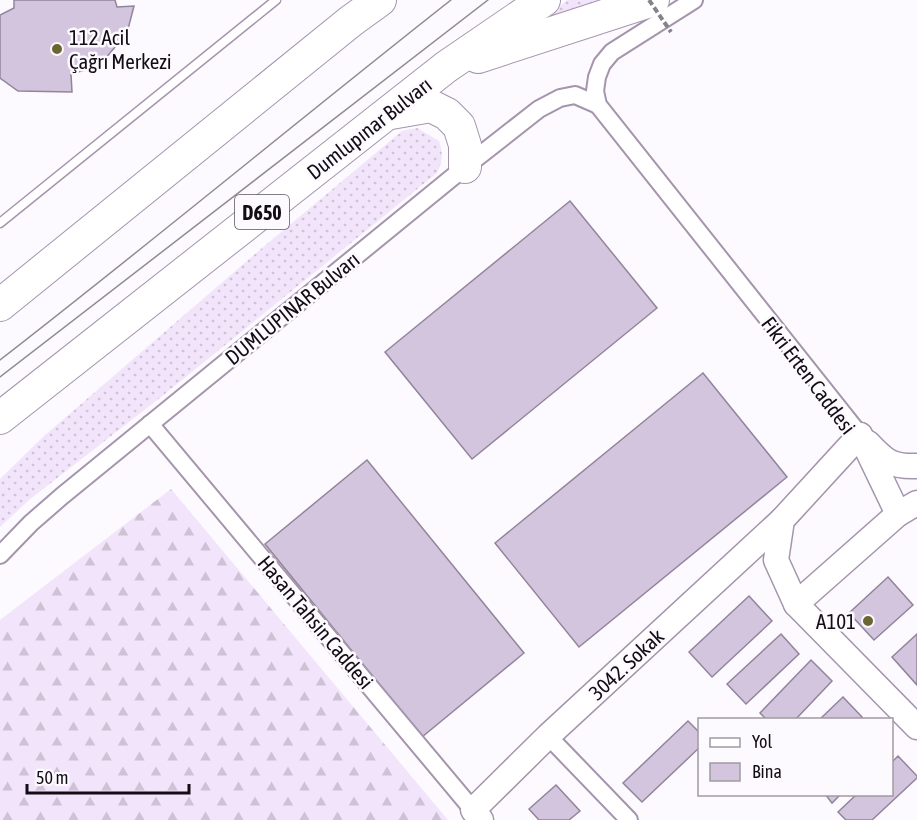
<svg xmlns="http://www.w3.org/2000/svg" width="917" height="820" font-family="'Asap Condensed',sans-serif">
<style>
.grass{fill:url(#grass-dots)}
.forest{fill:url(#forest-firs)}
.building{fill:#d4c5de;stroke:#92849b;stroke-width:1.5}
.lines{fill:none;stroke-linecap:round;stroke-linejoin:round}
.lane-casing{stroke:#a495ad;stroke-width:11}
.street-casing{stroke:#a495ad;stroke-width:20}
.secondary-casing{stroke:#a495ad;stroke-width:27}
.highway-casing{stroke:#a495ad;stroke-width:34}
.lane{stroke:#fff;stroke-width:8}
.street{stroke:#fff;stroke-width:16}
.secondary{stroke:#fff;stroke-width:24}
.highway{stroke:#fff;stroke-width:32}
.tram{stroke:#8f8b91;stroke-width:1.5}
.path-bridge{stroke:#868289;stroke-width:4;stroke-dasharray:6 3;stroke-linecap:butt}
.poi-dot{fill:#6b6531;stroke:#fdfaff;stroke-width:2}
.labels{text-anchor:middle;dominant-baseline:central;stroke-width:5;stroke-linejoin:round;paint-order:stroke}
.shield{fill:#fdfaff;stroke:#58545b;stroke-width:1.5}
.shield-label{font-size:20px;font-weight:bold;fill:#120d15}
.poi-label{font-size:21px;fill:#120d15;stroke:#fdfaff;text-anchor:start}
.street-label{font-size:21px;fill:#120d15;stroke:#fdfaff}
</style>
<defs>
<pattern id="grass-dots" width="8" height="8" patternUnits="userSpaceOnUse" patternTransform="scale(1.5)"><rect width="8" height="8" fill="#f2e4fa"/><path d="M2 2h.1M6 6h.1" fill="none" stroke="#cec2d5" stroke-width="1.8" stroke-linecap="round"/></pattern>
<pattern id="forest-firs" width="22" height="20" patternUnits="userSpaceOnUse" patternTransform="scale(1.5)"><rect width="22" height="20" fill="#f2e4fa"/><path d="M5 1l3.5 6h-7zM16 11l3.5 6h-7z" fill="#cec2d5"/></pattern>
</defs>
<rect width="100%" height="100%" fill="#fdfaff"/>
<!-- grass -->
<g class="grass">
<path d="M567,0h64l-98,31z"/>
<path d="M417,128l22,13c4,12 4,20 -2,32l-276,224 -132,103 -29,27v-48l44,-43 211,-182 147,-123z"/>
</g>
<!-- forest -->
<path class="forest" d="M171,489l277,331h-448v-200z"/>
<!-- building -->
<g class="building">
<path d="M14,0h101l2,7 17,-1 -7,27 -28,33 -28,8 1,18 -54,-1 -18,-13v-63l14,-7z"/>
<path d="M570,201l87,107 -185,151 -87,-107z"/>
<path d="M703,373l84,104 -208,170 -84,-104z"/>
<path d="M367,460l157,193 -102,84 -157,-193z"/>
<path d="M888,577l25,28 -39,35 -25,-27z"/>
<path d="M749,596l23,25 -60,56 -23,-25z"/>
<path d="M781,634l18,20 -53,50 -19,-20z"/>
<path d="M917,634v51l-25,-28z"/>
<path d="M811,660l21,21 -37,39h-28l-7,-7z"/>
<path d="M843,697l19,20 -3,3h-40z"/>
<path d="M688,721l12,12v14l-58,55 -19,-19z"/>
<path d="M898,756l19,20v2l-45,42h-26l-8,-8 19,-18h35v-32z"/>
<path d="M556,785l24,26 -11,9h-30l-10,-11z"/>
<path d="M825,794h16l-9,9z"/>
</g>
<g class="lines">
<!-- lane casing -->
<g class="lane-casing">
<path id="lane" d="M0,223l276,-223"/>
</g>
<!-- street casing -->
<g class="street-casing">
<g id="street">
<path d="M694,0l-82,52 -10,12 -5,13 -2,14 3,14 262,330"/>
<path d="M150,424l323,386"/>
<path d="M0,555l31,-32 31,-27 403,-329 74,-58 21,-11 15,-3 23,10"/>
<path d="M548,736l81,84"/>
</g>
</g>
<!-- secondary casing -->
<g class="secondary-casing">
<g id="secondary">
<path d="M860,435l-78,85 -6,40 20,44 121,123"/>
<path d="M860,435l38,79"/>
<path d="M868,443c17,18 23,24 49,23"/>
<path d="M796,604l102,-90 19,-11"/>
<path d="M481,820l-8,-10 75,-74 234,-216"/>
</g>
</g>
<!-- highway casing -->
<g class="highway-casing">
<g id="highway">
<path d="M478,57l175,-57"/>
<path d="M391,113l40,-7 16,8 12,12 6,19v22"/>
<path d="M0,305l351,-284 29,-21"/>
<path d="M0,418l446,-351 98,-67"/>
</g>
</g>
<!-- lane -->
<use href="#lane" class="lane"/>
<!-- street -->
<use href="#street" class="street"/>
<!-- secondary -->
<use href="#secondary" class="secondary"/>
<!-- highway -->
<use href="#highway" class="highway"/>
<!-- tram -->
<g class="tram">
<path d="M0,360c152,-118 300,-241 451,-360"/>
<path d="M0,377l488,-377"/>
</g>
<!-- path-bridge -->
<path class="path-bridge" d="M649,0l22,32"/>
</g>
<!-- markers -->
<g class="poi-dot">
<circle cx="57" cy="49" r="6"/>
<circle cx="868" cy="621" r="6"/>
</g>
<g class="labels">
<!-- shield labels -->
<rect class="shield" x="235" y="195" width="54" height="34" rx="4.5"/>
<g class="shield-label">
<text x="262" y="212">D650</text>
</g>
<!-- poi labels -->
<g class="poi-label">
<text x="69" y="37">112 Acil<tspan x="69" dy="24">Çağrı Merkezi</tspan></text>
<text x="856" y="621" text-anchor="end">A101</text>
</g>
<!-- street labels -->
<g class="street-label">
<text transform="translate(369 128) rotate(-38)">Dumlupınar Bulvarı</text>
<text transform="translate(292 308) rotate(-39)">DUMLUPINAR Bulvarı</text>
<text transform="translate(809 375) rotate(53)">Fikri Erten Caddesi</text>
<text transform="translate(316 622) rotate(50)">Hasan Tahsin Caddesi</text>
<text transform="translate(626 664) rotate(-43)">3042. Sokak</text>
</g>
</g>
<!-- legend -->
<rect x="698" y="718" width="195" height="78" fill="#fdfaff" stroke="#9f9ba1" stroke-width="1.5"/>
<rect x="710" y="738" width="30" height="9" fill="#ffffff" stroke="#9f9ba1" stroke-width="1.5"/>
<text x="752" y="748" font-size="18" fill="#120d15">Yol</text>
<rect x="710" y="763" width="30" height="18" fill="#d4c5de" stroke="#9f9ba1" stroke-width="1.5"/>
<text x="752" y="778" font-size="18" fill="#120d15">Bina</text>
<!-- scale -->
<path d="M27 784v9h162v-9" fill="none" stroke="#120d15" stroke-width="3"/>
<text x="36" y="784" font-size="18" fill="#120d15" stroke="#fdfaff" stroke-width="4.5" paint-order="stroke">50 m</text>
</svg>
